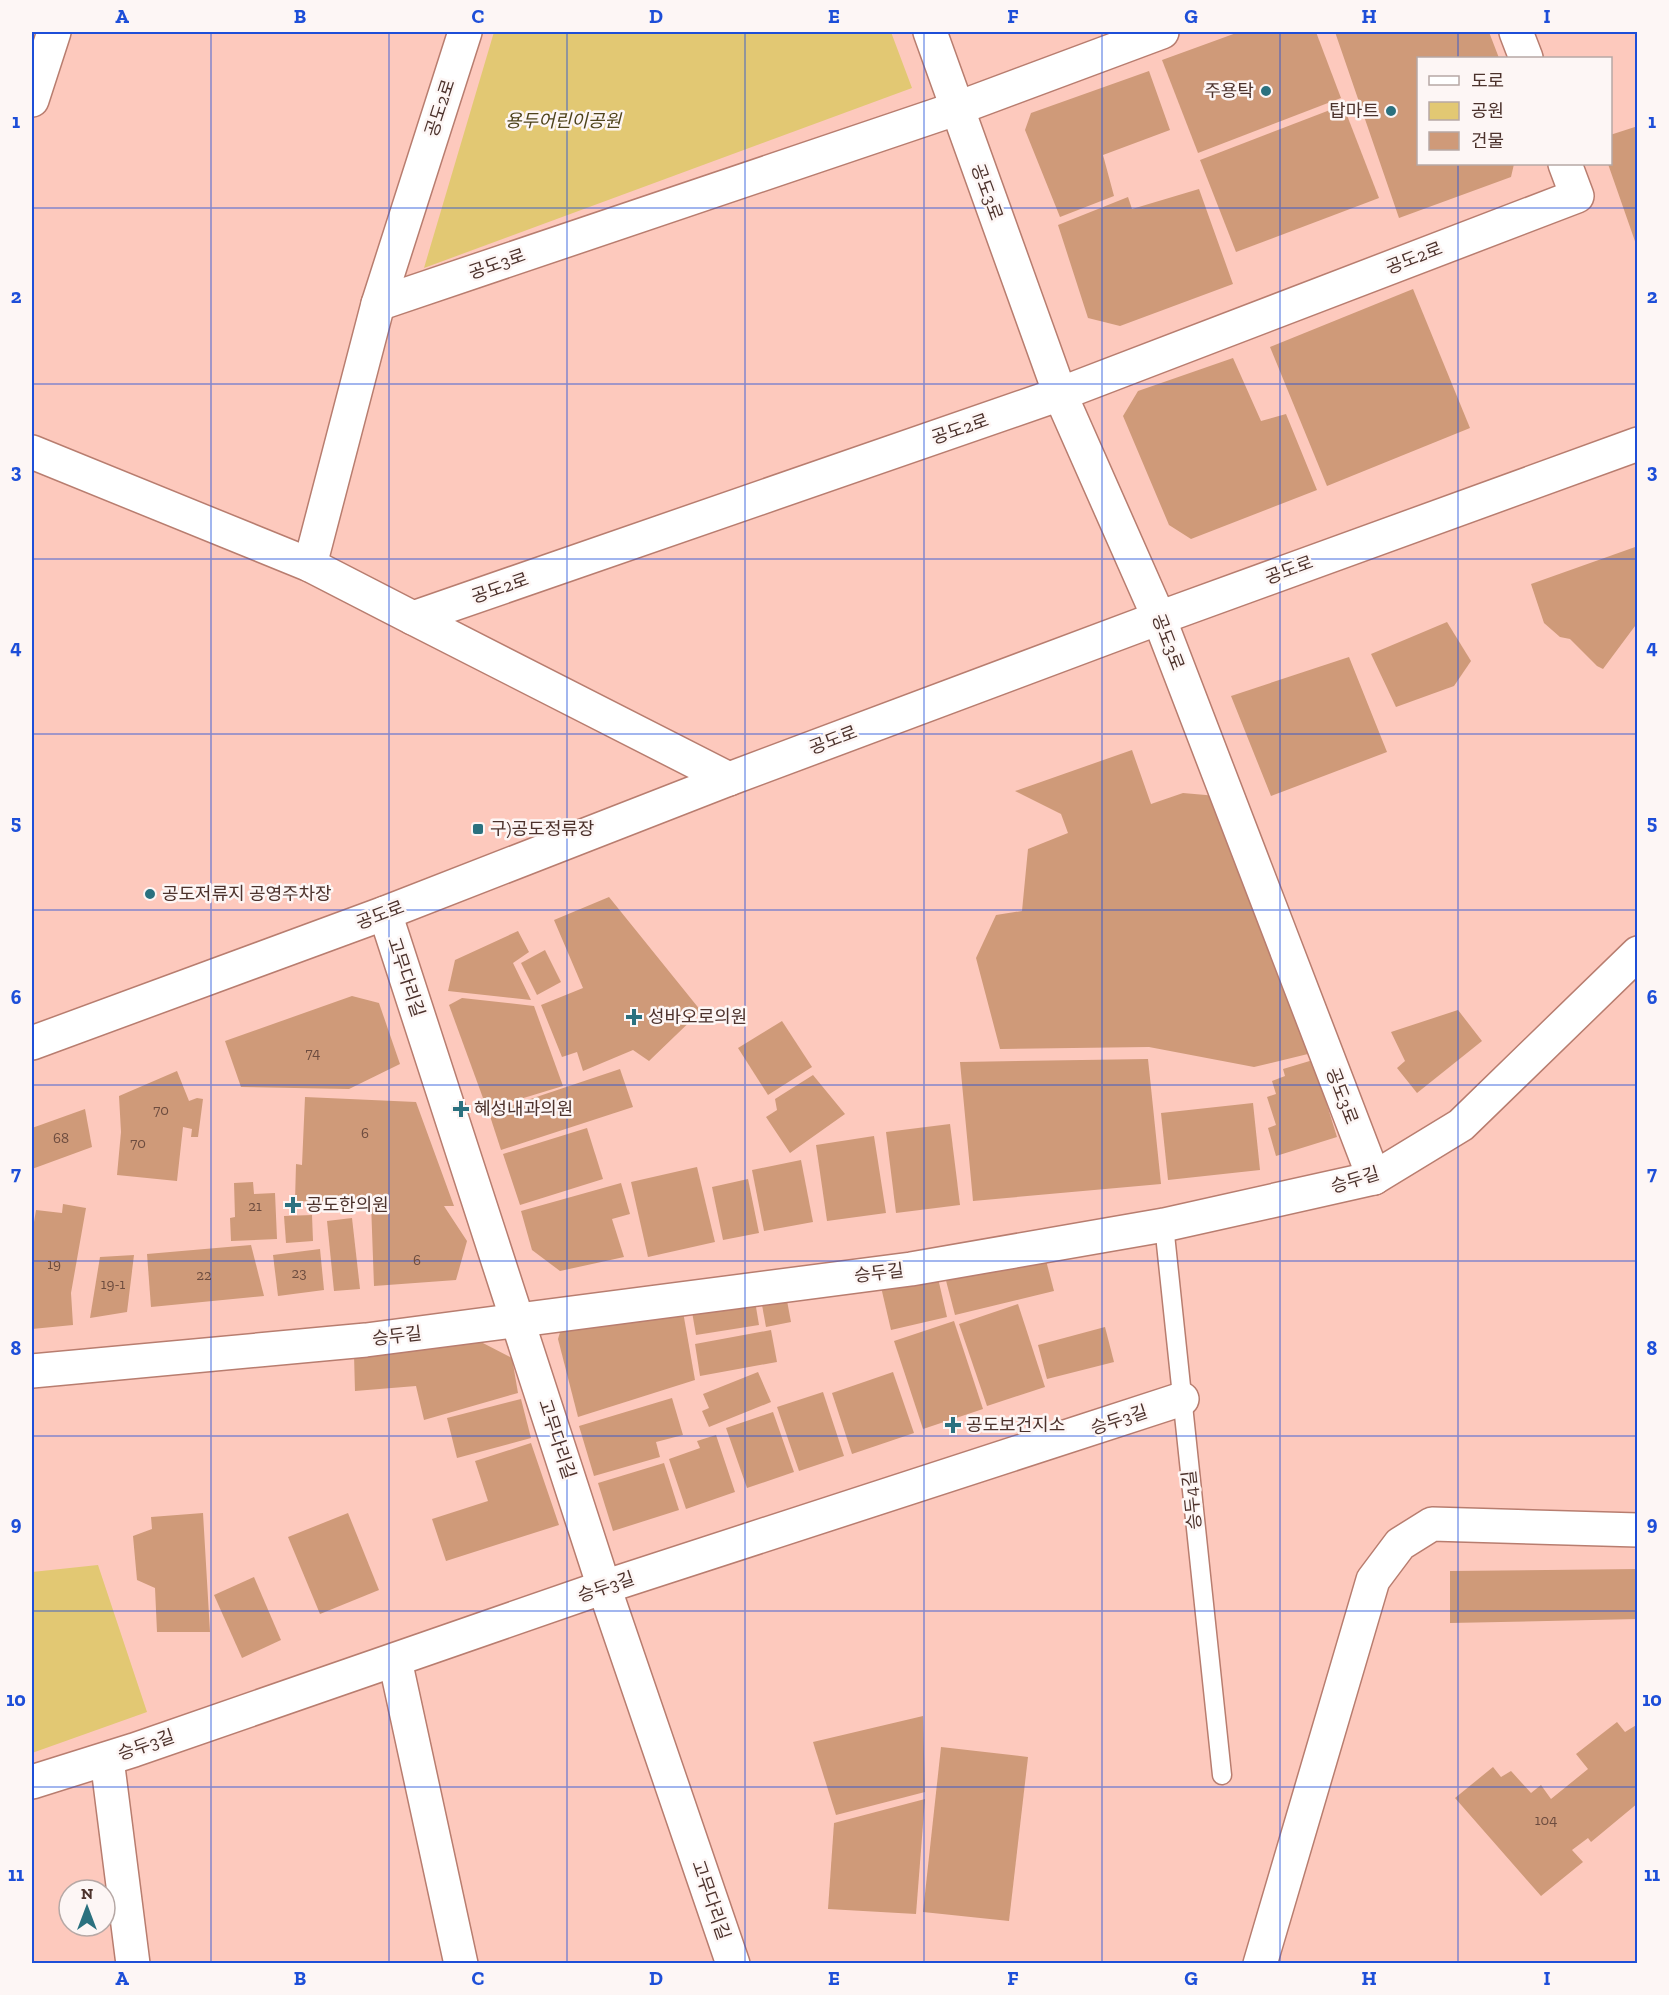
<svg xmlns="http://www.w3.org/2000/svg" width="1669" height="1995" font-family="'Zilla Slab','Noto Sans KR',serif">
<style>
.green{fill:#e2c873}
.building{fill:#cf9a79}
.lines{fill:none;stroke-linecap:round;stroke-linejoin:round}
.service-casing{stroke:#b87d6f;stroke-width:21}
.minor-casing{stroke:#b87d6f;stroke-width:36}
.service{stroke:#fff;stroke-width:18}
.minor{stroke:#fff;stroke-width:33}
.grid{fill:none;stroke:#1d4ed8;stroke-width:1.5;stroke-opacity:0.55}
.poi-dot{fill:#2b717f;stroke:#fdf6f5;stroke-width:2}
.labels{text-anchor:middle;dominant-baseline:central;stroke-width:5;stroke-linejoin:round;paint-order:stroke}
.number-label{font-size:15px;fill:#6d4c3f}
.poi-label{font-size:18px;fill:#4c322c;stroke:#fdf6f5;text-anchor:start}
.street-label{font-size:18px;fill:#4c322c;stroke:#fdf6f5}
.park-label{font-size:18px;font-style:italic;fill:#4e431b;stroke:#fdf6f5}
.neatline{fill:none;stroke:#1d4ed8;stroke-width:2}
.grid-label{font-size:20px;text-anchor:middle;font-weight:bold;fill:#1d4ed8}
</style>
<rect width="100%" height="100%" fill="#fdc9bd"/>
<!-- green -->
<g class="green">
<path d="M494,32h397l21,56 -488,180z"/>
<path d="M98,1565l49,147 -115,41v-181z"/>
</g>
<!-- building -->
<g class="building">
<path d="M1239,32h77l25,66 -143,55 -36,-93z"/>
<path d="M1335,32h154l10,26h-81v106h96l-3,13 -112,41z"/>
<path d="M1149,71l21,59 -67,25 11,41 -54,21 -35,-87 6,-17z"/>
<path d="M1343,105l36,93 -143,54 -36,-92z"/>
<path d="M1638,126v121h-1l-29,-83h2v-29z"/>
<path d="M1199,189l34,95 -113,42 -32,-8 -30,-93 70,-28 4,12z"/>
<path d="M1413,289l57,139 -143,58 -57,-139z"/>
<path d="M1233,358l28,63 25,-7 31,76 -126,49 -22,-14 -46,-109 15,-25z"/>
<path d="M1638,546v76l-35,47 -6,-3 -27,-27 -10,-2 -16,-14 -13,-39z"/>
<path d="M1447,622l24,39 -17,25 -58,21 -25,-53z"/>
<path d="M1349,657l38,95 -116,44 -40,-100z"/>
<path d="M1132,750l19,54 32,-11 34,3 95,257 -58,14 -105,-20 -149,2 -24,-91 20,-43 26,-4 6,-62 40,-16 -7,-19 -46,-23z"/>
<path d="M609,897l92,114 -52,50 -16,-11 -50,21 -6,-19 -15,5 -21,-52 42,-17 -29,-68z"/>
<path d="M518,931l11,21 -16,11 18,37 -83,-9 7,-31z"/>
<path d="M545,950l16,32 -24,13 -16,-32z"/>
<path d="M352,996l27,7 21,61 -51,25 -108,-2 -16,-46z"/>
<path d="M462,998l72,8 29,80 -76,23 -38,-104z"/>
<path d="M1458,1010l24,31 -65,52 -20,-25 8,-7 -14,-29z"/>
<path d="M782,1021l30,46 -44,28 -30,-47z"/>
<path d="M1148,1059l13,125 -188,17 -13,-139z"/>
<path d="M1313,1060l24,77 -61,19 -8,-28 8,-3 -9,-28 9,-3 -4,-13 13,-5 -2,-7z"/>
<path d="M620,1069l13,38 -132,43 -12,-37z"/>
<path d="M177,1071l12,30 8,-3 6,1 -5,38h-7l1,-8 -9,-2 -6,54 -60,-6 4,-43 -2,-36z"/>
<path d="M813,1075l32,39 -55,39 -24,-36 11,-7 -2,-11z"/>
<path d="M305,1097l111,5 38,104h-10l23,35 -11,39 -82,6 -3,-83 -76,-2 1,-37 6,1z"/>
<path d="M1253,1103l7,67 -92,10 -7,-67z"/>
<path d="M85,1109l7,38 -60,22v-41z"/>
<path d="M950,1124l10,81 -64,8 -10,-81z"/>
<path d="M587,1128l16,51 -83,26 -17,-51z"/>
<path d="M874,1136l12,77 -59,8 -11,-76z"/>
<path d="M801,1160l12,62 -49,9 -12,-61z"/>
<path d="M697,1167l18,75 -67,15 -17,-75z"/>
<path d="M748,1179l11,54 -36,7 -11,-53z"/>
<path d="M253,1182l1,12 21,-1 2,46 -46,2 -1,-23 5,-1 -1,-34z"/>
<path d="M621,1183l9,31 -18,5 12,38 -64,14 -28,-21 -11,-39z"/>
<path d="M63,1204l23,4 -15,85 2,32 -41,4v-95l4,-24 26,3z"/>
<path d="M312,1215l1,26 -27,2 -2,-27z"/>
<path d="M352,1218l8,71 -26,2 -7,-70z"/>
<path d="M251,1245l13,51 -113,11 -4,-53z"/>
<path d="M320,1249l4,41 -46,6 -5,-41z"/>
<path d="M1043,1249l11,42 -99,24 -11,-42z"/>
<path d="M134,1255l-7,57 -37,6 10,-61z"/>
<path d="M937,1274l10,43 -56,13 -10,-43z"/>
<path d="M785,1290l6,32 -25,5 -6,-33z"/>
<path d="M754,1295l5,30 -63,10 -5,-29z"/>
<path d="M1018,1304l27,83 -58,19 -28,-82z"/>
<path d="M682,1306l13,74 -117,37 -20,-78 5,-17z"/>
<path d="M954,1321l29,88 -60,20 -29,-88z"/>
<path d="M1105,1327l9,35 -67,17 -9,-34z"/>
<path d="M771,1330l6,32 -77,14 -5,-32z"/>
<path d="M481,1342l31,16 6,35 -94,27 -8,-34 -61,5 -1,-36z"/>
<path d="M758,1372l13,30 -62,25 -7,-16 7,-3 -6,-14z"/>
<path d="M893,1372l21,61 -62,21 -20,-61z"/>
<path d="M823,1392l21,64 -45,15 -22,-64z"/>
<path d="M672,1398l11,37 -27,7 4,15 -66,19 -15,-50z"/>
<path d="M521,1399l10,39 -74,20 -10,-40z"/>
<path d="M773,1412l21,60 -47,16 -21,-60z"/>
<path d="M716,1435l19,57 -49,17 -17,-50 31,-11 -3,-7z"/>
<path d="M531,1443l28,82 -113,36 -14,-42 56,-18 -13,-40z"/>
<path d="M664,1463l15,47 -66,21 -15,-48z"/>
<path d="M203,1513l7,119h-53l-2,-44 -18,-8 -4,-44 19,-7 -1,-12z"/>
<path d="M348,1513l31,77 -59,24 -32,-77z"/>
<path d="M1638,1569v50l-188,4v-52z"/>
<path d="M254,1577l27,63 -39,18 -28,-63z"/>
<path d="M923,1716l2,76 -89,23 -23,-73z"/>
<path d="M1617,1722l8,10 13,-8v79l-47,39 -3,-4 -16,12 11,12 -42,34 -86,-98 38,-31 8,10 10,-6 20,22 10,-8 10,14 37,-30 -12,-15z"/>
<path d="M941,1747l87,10 -19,164 -86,-9z"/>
<path d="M925,1799l-9,115 -88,-5 6,-86z"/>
</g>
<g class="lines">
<!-- service casing -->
<g class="service-casing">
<path id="service" d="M1164,1225l58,550"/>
</g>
<!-- minor casing -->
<g class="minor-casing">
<g id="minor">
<path d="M930,32l130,362 99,224 215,560"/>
<path d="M1516,32l10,26"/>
<path d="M32,100l22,-68"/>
<path d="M378,304l580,-196 204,-76"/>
<path d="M32,452l278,113 103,53 647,-224 517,-198 -12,-32"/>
<path d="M310,565l68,-261 87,-272"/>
<path d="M413,618l316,161"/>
<path d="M385,913l219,674 129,377"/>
<path d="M32,1043l353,-130 344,-134 430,-161 479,-174"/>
<path d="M32,1371l334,-31 545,-71 253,-44 210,-47 87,-53 177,-172"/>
<path d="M395,1660l66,304"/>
<path d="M107,1759l26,205"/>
<path d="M32,1782l102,-32 470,-163 578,-188"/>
<path d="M1260,1964l113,-384 27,-36 32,-20 206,6"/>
</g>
</g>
<!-- service -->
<use href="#service" class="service"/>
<!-- minor -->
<use href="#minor" class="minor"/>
</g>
<!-- grid -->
<path class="grid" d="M211,32v1932M389,32v1932M567,32v1932M745,32v1932M924,32v1932M1102,32v1932M1280,32v1932M1458,32v26M1458,164v1800M32,208h1606M32,384h1606M32,559h1606M32,734h1606M32,910h1606M32,1085h1606M32,1261h1606M32,1436h1606M32,1611h1606M32,1787h1606"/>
<!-- markers -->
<g class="poi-dot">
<circle cx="1266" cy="91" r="6"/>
<circle cx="1391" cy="111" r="6"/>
<rect x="472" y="823" width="12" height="12" rx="3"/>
<circle cx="150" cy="894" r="6"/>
<path d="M631 1008h6v6h6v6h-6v6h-6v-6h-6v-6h6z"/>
<path d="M458 1100h6v6h6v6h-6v6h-6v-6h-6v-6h6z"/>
<path d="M290 1196h6v6h6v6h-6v6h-6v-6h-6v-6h6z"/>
<path d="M950 1416h6v6h6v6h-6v6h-6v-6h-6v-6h6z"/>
</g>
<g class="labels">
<!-- number labels -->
<g class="number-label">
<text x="313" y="1053">74</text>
<text x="161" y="1110">70</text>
<text x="365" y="1133">6</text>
<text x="61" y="1138">68</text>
<text x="138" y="1143">70</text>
<text x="255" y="1206">21</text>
<text x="417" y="1260">6</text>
<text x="54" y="1264">19</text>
<text x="299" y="1273">23</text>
<text x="204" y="1275">22</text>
<text x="113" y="1284">19-1</text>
<text x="1546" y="1820">104</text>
</g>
<!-- poi labels -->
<g class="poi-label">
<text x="1254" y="91" text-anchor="end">주용탁</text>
<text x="1379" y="111" text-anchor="end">탑마트</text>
<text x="490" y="829">구)공도정류장</text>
<text x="162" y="894">공도저류지 공영주차장</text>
<text x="648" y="1017">성바오로의원</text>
<text x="474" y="1109">혜성내과의원</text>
<text x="306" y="1205">공도한의원</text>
<text x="966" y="1425">공도보건지소</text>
</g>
<!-- street labels -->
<g class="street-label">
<text transform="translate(440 108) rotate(-72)">공도2로</text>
<text transform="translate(987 192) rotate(70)">공도3로</text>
<text transform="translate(1414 258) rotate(-21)">공도2로</text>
<text transform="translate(497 264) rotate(-19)">공도3로</text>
<text transform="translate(960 429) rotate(-19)">공도2로</text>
<text transform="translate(1289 570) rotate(-20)">공도로</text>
<text transform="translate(500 588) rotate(-19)">공도2로</text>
<text transform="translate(1168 642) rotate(69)">공도3로</text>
<text transform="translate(833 740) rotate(-21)">공도로</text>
<text transform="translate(380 915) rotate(-21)">공도로</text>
<text transform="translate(406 977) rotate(72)">고무다리길</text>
<text transform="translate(1342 1096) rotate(69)">공도3로</text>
<text transform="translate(1355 1180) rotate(-17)">승두길</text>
<text transform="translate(879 1273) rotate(-7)">승두길</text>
<text transform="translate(397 1336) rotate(-7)">승두길</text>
<text transform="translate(1119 1420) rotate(-18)">승두3길</text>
<text transform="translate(557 1439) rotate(72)">고무다리길</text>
<text transform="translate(1192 1500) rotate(-96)">승두4길</text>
<text transform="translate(606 1587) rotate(-19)">승두3길</text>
<text transform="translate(146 1745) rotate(-19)">승두3길</text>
<text transform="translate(711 1900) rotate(71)">고무다리길</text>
</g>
<!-- park labels -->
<g class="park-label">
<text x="563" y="121">용두어린이공원</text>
</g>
</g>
<!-- border -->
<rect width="1669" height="1995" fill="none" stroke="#fdf6f5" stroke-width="66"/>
<!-- legend -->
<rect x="1417" y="57" width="195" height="108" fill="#fdf6f5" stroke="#b6a8a5" stroke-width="1.5"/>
<rect x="1429" y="76" width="30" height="9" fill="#ffffff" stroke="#b6a8a5" stroke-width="1.5"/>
<text x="1471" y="87" font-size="18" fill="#4c322c">도로</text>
<rect x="1429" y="102" width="30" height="18" fill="#e2c873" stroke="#b6a8a5" stroke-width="1.5"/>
<text x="1471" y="117" font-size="18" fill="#4c322c">공원</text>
<rect x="1429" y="132" width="30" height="18" fill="#cf9a79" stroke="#b6a8a5" stroke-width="1.5"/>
<text x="1471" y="147" font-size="18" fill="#4c322c">건물</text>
<!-- north arrow -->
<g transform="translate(87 1908)"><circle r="28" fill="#fdf6f5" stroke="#b6a8a5" stroke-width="1.5"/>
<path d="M0-4.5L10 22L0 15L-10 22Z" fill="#2b717f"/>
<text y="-9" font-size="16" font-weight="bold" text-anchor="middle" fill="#4c322c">N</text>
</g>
<rect x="33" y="33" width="1603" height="1929" class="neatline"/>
<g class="grid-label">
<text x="122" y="23">A</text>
<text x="300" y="23">B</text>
<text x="478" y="23">C</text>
<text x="656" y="23">D</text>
<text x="834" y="23">E</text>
<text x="1013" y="23">F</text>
<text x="1191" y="23">G</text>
<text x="1369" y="23">H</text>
<text x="1547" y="23">I</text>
<text x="16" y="128">1</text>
<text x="1652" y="128">1</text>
<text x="16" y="303">2</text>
<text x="1652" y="303">2</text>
<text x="16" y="478">3</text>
<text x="1652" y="478">3</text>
<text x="16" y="654">4</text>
<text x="1652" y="654">4</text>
<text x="16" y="829">5</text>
<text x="1652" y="829">5</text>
<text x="16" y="1004">6</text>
<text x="1652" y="1004">6</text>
<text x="16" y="1180">7</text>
<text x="1652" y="1180">7</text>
<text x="16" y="1355">8</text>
<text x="1652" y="1355">8</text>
<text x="16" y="1530">9</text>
<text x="1652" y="1530">9</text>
<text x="16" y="1706">10</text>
<text x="1652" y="1706">10</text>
<text x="16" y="1881">11</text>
<text x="1652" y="1881">11</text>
<text x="122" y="1985">A</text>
<text x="300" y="1985">B</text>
<text x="478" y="1985">C</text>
<text x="656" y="1985">D</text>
<text x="834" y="1985">E</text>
<text x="1013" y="1985">F</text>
<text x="1191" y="1985">G</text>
<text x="1369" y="1985">H</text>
<text x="1547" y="1985">I</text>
</g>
</svg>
